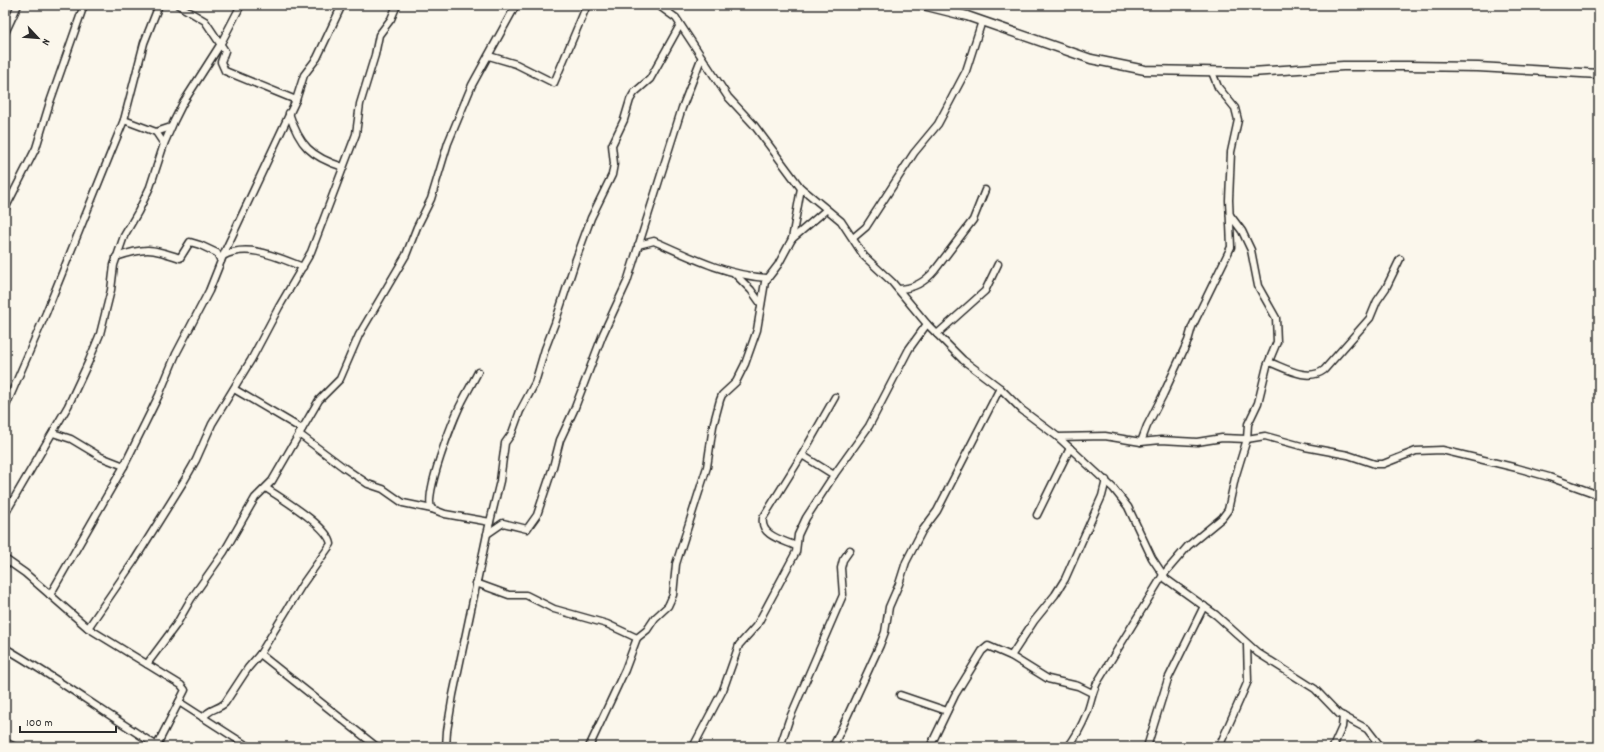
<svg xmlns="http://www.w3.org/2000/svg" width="1604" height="752" font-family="Dekko,sans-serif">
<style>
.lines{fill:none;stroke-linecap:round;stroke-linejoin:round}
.street-casing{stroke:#2b2b2b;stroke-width:9}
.secondary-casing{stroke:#2b2b2b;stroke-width:11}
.street{stroke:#fbf7ec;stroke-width:6}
.secondary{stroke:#fbf7ec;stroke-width:8}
</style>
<rect width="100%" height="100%" fill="#fbf7ec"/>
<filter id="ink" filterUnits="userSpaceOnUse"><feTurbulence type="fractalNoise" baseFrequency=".025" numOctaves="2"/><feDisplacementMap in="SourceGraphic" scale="8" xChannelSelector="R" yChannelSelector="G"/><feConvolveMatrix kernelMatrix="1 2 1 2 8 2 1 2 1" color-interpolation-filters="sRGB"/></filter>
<g filter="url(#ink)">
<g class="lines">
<!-- street casing -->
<g class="street-casing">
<g id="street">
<path d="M178,5l27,16 20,30 -4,11 4,9 71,29"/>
<path d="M658,5l18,13 52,79 26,28 46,62 41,34 23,35 28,26 35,42 36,36 37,28 22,22 36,27 55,51 15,19 24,51 14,21 50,36 42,38 57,36 24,25 28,15 14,18"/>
<path d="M5,33l13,-28"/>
<path d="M489,56l27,8 38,19 33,-78"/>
<path d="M289,113c10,32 22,44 54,54"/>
<path d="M124,120l32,12 8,12"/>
<path d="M156,132l15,-5"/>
<path d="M5,209l31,-61 14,-46 34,-97"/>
<path d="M853,238l13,-11 48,-74 24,-29 28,-53 16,-50"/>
<path d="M792,239l34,-29"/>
<path d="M638,245l16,-4c38,17 72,34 113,37"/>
<path d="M223,256c25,-14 56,2 80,11"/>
<path d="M116,257c29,-10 35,-9 64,1l10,-16 10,3 17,8 4,8"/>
<path d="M735,274l16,16 10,14"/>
<path d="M898,289c15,0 28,-8 37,-19l38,-50 12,-30"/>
<path d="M937,334l48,-43 13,-27"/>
<path d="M1269,362c16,6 39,20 55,8l46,-52 7,-17 9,-13 14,-29"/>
<path d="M478,372c-5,10 -11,20 -16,30 -8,15 -40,96 -30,107l13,5 45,8"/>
<path d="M234,389l68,40"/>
<path d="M5,408l41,-95 63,-156 15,-37 20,-77 15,-38"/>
<path d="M53,433l18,6 30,18 23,9"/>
<path d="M299,434l44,33 25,17 15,5 20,14 29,6"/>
<path d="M1058,437l47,-1 36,6 20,-2 36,2 25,-4 25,1 18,-3 40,11 43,8 27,9h8l33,-13 26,-1 75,18 32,9 50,18"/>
<path d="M1141,442l6,-16 16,-31 25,-54 4,-14 39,-80 -2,-47 2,-48 7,-32 -3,-12 -17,-21 -6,-15"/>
<path d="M834,475l35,-49 40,-77 18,-25"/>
<path d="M266,488c16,11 62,38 65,56l-29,41 -42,69 117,93"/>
<path d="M5,514l63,-108 20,-43 12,-29 11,-44 3,-25 10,-29 14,-24 12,-25 14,-43 10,-23 9,-18 37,-58 21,-40"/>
<path d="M1037,515l33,-67"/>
<path d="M487,534l16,-11 24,6 10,-14 16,-48 7,-27 14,-30 29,-76 24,-52 55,-174 19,-49"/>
<path d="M796,546c-13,-6 -36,-10 -33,-28l39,-63 33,-58"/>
<path d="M5,559l20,14 63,55 46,-67 50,-80 12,-21 16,-36 39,-64 28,-53 32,-55 45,-118 4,-30 15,-49 4,-20 12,-16 6,-14"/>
<path d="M476,583l33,12h17l28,14 53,15 30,14"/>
<path d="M50,595l74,-129 35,-71 17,-41 33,-63 16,-40 71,-151 8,-25 13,-17 25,-53"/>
<path d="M88,628l93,57 4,5 -29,57"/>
<path d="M5,648c52,30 101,66 152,98l4,1"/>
<path d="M1011,656l23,-35 21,-26 10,-16 37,-83 4,-16"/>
<path d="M147,664l29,-39 15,-26 33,-47 31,-54 17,-17 47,-81 21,-21 19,-44 47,-80 11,-28 14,-28 17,-56 24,-58 44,-80"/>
<path d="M900,695l47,16"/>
<path d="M179,702l70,45"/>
<path d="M203,718c6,-10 15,-8 22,-15l23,-35 12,-14"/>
<path d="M5,742l10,5"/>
<path d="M446,747l1,-16 6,-36 34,-161 13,-53 5,-38 7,-10 8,-22 15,-28 10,-34 10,-26 21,-64 15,-41 21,-43 2,-11 -2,-19 12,-25 6,-20 4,-7 16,-14 30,-54"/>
<path d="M589,747l36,-77 12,-32 10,-8 8,-12 13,-12 5,-11 3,-31 31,-97 6,-41 7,-26 2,-5 14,-13 9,-18 12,-34 8,-48 13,-17 14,-26 9,-51"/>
<path d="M693,747l30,-57 16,-45 18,-20 39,-73 2,-17 8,-17 28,-43 -32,-20"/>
<path d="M780,747l9,-27 54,-125 -2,-27 2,-8 7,-10"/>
<path d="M833,747l47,-102 5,-13 4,-25 10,-23 7,-22 16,-31 15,-20 63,-123"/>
<path d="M930,747l25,-52 27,-44 6,-5 23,10 37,23 30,7 14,7"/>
<path d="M1068,747c8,-10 14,-22 19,-34 4,-10 5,-20 10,-30l66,-108 25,-29 34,-28 6,-8 7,-32 12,-39 1,-15 10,-21 9,-37 10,-24 -1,-24 -18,-32 -7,-36 -9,-19 -12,-16"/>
<path d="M1147,747l21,-68 36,-73"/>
<path d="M1219,747l29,-66 -1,-36"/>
<path d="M1333,747l9,-20 1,-11"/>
<path d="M1477,747l3,-3"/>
</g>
</g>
<!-- secondary casing -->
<g class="secondary-casing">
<path id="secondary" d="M923,5l44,11 124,43 54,11 107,2 91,-6h64l71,1 121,7"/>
</g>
<!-- street -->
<use href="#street" class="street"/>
<!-- secondary -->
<use href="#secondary" class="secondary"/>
</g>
</g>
<!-- margin -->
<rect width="1604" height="752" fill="none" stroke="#fbf7ec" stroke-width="20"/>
<rect x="10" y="10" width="1584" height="732" fill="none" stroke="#2b2b2b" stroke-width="1.5" filter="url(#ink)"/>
<!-- north arrow -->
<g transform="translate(38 38) rotate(116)" stroke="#fbf7ec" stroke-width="3" paint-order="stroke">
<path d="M0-3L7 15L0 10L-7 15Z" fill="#2b2b2b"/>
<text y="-6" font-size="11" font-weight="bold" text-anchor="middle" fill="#2b2b2b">N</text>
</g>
<!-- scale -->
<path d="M20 726v6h96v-6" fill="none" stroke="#2b2b2b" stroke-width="2"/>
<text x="26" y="726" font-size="12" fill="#2b2b2b" stroke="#fbf7ec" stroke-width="3" paint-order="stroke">100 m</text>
</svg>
